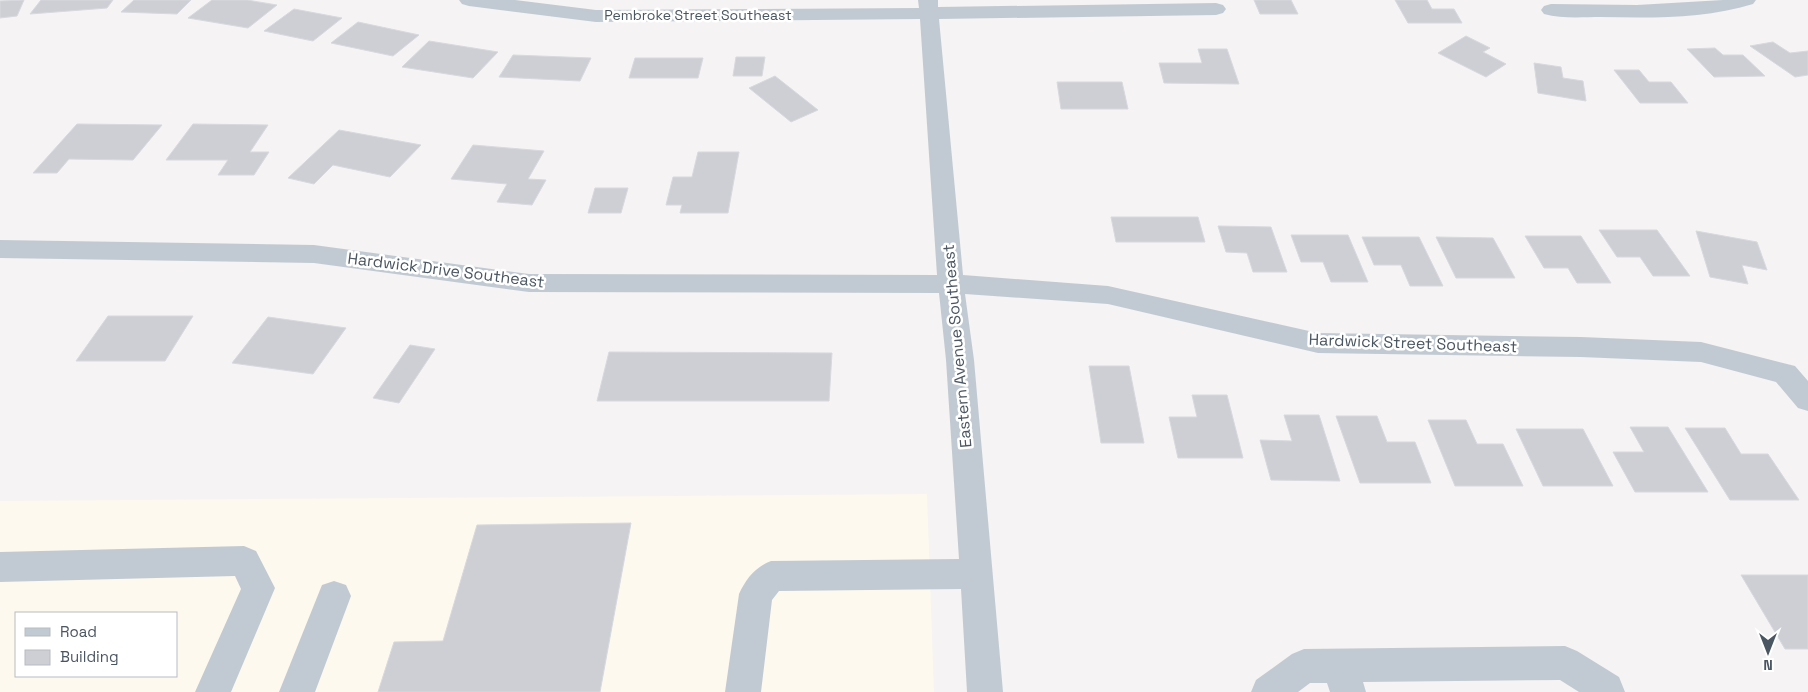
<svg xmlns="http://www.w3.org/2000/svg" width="1808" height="692" font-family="'Space Grotesk',sans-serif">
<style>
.commercial{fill:#fdf9ef;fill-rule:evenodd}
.building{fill:#cdcfd5;stroke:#d7d9de}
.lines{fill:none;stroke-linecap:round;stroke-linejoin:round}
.minor{fill:#c1cad2;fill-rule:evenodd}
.labels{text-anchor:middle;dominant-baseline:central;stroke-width:5;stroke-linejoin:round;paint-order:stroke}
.far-street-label{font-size:14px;fill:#4a5661;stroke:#fff}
.street-label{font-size:16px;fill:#4a5661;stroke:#fff}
</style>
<rect width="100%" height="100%" fill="#f5f3f3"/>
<!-- commercial -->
<path class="commercial" d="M927,494l7,198h-934v-191zM16,613h160v63h-160z"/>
<!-- building -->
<g class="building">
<path d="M24,0l-7,16 -17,2v-17z"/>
<path d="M41,0h72l-6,8 -77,6z"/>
<path d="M134,0h57l-14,14 -56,-2z"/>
<path d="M212,0h35l30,5 -29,23 -60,-10z"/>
<path d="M1254,0h37l7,14h-38z"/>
<path d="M1395,0h32l5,9h22l8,14h-54z"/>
<path d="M294,9l48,9 -29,23 -49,-10z"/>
<path d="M358,22l61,13 -26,21 -62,-13z"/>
<path d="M1466,36l24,12 -7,4 23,12 -20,13 -48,-24z"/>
<path d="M429,41l69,11 -25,26 -71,-11z"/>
<path d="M1773,42l17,11 18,-2v24l-13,2 -45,-31z"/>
<path d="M1715,48l8,7h20l22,21 -51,1 -27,-28z"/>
<path d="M1198,49h29l12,35 -75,-1 -5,-20h43z"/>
<path d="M513,55l78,3 -11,23 -81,-4z"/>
<path d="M736,57h29l-3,19h-29z"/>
<path d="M635,58h68l-5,20h-69z"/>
<path d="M1534,63l27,4 2,11 20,3 3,20 -48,-8z"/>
<path d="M1614,70h25l10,12h22l17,21h-48z"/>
<path d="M775,76l43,34 -27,12 -42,-34z"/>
<path d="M1057,82h65l6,27h-67z"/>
<path d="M77,124l85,1 -29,35 -64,-1 -12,14h-24z"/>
<path d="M193,124l75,1 -18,27h19l-15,23h-36l10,-15h-62z"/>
<path d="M339,130l82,15 -31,32 -57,-12 -19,19 -26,-6z"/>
<path d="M473,145l71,6 -16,28 18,1 -14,25 -35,-3 10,-18 -56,-5z"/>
<path d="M698,152h41l-11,61h-48l2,-8h-16l7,-28h19z"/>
<path d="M595,188h33l-7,25h-33z"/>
<path d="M1111,217h87l7,25h-89z"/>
<path d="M1218,226l53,1 16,45h-34l-6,-19 -21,-1z"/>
<path d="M1599,230h58l33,46h-37l-13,-19h-23z"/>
<path d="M1696,231l61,11 10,28 -25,-5 6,19 -38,-7z"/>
<path d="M1291,235h57l20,47h-37l-8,-20h-22z"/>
<path d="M1525,236h56l30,47h-34l-9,-15h-24z"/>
<path d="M1362,237h57l24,49h-33l-9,-21h-27z"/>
<path d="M1436,237l57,1 22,40h-59z"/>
<path d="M108,316h85l-28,45h-89z"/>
<path d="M268,317l78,11 -33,46 -81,-11z"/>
<path d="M410,345l25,4 -36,54 -26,-5z"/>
<path d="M609,352l223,1 -3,48h-232z"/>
<path d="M1089,366h40l15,77h-43z"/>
<path d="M1192,395h35l16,63h-65l-9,-41h28z"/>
<path d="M1284,415h35l21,66 -69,-1 -11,-40 32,1z"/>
<path d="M1336,416h41l10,26h28l16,41h-71z"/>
<path d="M1428,420h38l11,24h26l20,42h-68z"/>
<path d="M1630,427h38l40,65h-73l-22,-40h31z"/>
<path d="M1685,428h40l16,26h27l31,46h-69z"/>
<path d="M1516,429h67l30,57h-70z"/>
<path d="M631,523l-31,169h-222l16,-50 49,-1 34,-116z"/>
<path d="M1741,575h67v74h-23z"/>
</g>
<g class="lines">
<!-- minor -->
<g class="minor">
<path d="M459,0h56l81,10 323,-2 -1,-8h20v7l278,-4 7,2 3,4 -3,4 -7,2 -277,4 24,256 145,11 210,47 263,4 120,5 94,24 13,15v30l-10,-3 -22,-26 -75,-20 -120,-5 -263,-4 -210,-49 -143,-10 9,66 29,332h-36l-6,-103 -182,2 -7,9 -11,92h-36l14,-98c7,-15 16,-27 32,-33l188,-2 -13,-199 -7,-67 -410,-1 -215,-29 -314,-5v-18l314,5 215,29 408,1 -17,-256 -324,3 -127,-16 -7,-2z"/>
<path d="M1723,0h33l-3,4c-48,15 -102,14 -152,13 -18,0 -39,2 -57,-3l-3,-4 3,-4 7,-2 86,1z"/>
<path d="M244,546l12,5 19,37 -44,104h-36l46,-103 -6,-13 -235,6v-30z"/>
<path d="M334,581l12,4 5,11 -36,96h-36l43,-107z"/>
<path d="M1565,646l12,5 42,26 6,15h-46l-19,-12 -197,2 3,10h-36l-3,-9h-17l-12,9h-47l5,-12 36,-26 12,-5z"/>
</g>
</g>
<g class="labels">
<!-- far-street labels -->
<g class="far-street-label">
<text x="698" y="15">Pembroke Street Southeast</text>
</g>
<!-- street labels -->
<g class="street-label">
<text transform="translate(446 270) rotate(7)">Hardwick Drive Southeast</text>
<text transform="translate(1413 343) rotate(2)">Hardwick Street Southeast</text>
<text transform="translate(957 346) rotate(-95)">Eastern Avenue Southeast</text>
</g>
</g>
<!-- legend -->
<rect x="15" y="612" width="162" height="65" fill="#ffffff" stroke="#b7bbc0"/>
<rect x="25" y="628" width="25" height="8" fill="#c1cad2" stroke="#b7bbc0"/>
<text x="60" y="637" font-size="15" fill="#4a5661">Road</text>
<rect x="25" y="650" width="25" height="15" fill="#cdcfd5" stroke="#b7bbc0"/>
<text x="60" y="662" font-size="15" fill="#4a5661">Building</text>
<!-- north arrow -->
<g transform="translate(1768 652) rotate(180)" stroke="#ffffff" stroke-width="4" paint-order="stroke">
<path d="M0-4L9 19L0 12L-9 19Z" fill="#4a5661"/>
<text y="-8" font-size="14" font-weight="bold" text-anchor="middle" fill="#4a5661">N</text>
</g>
</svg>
